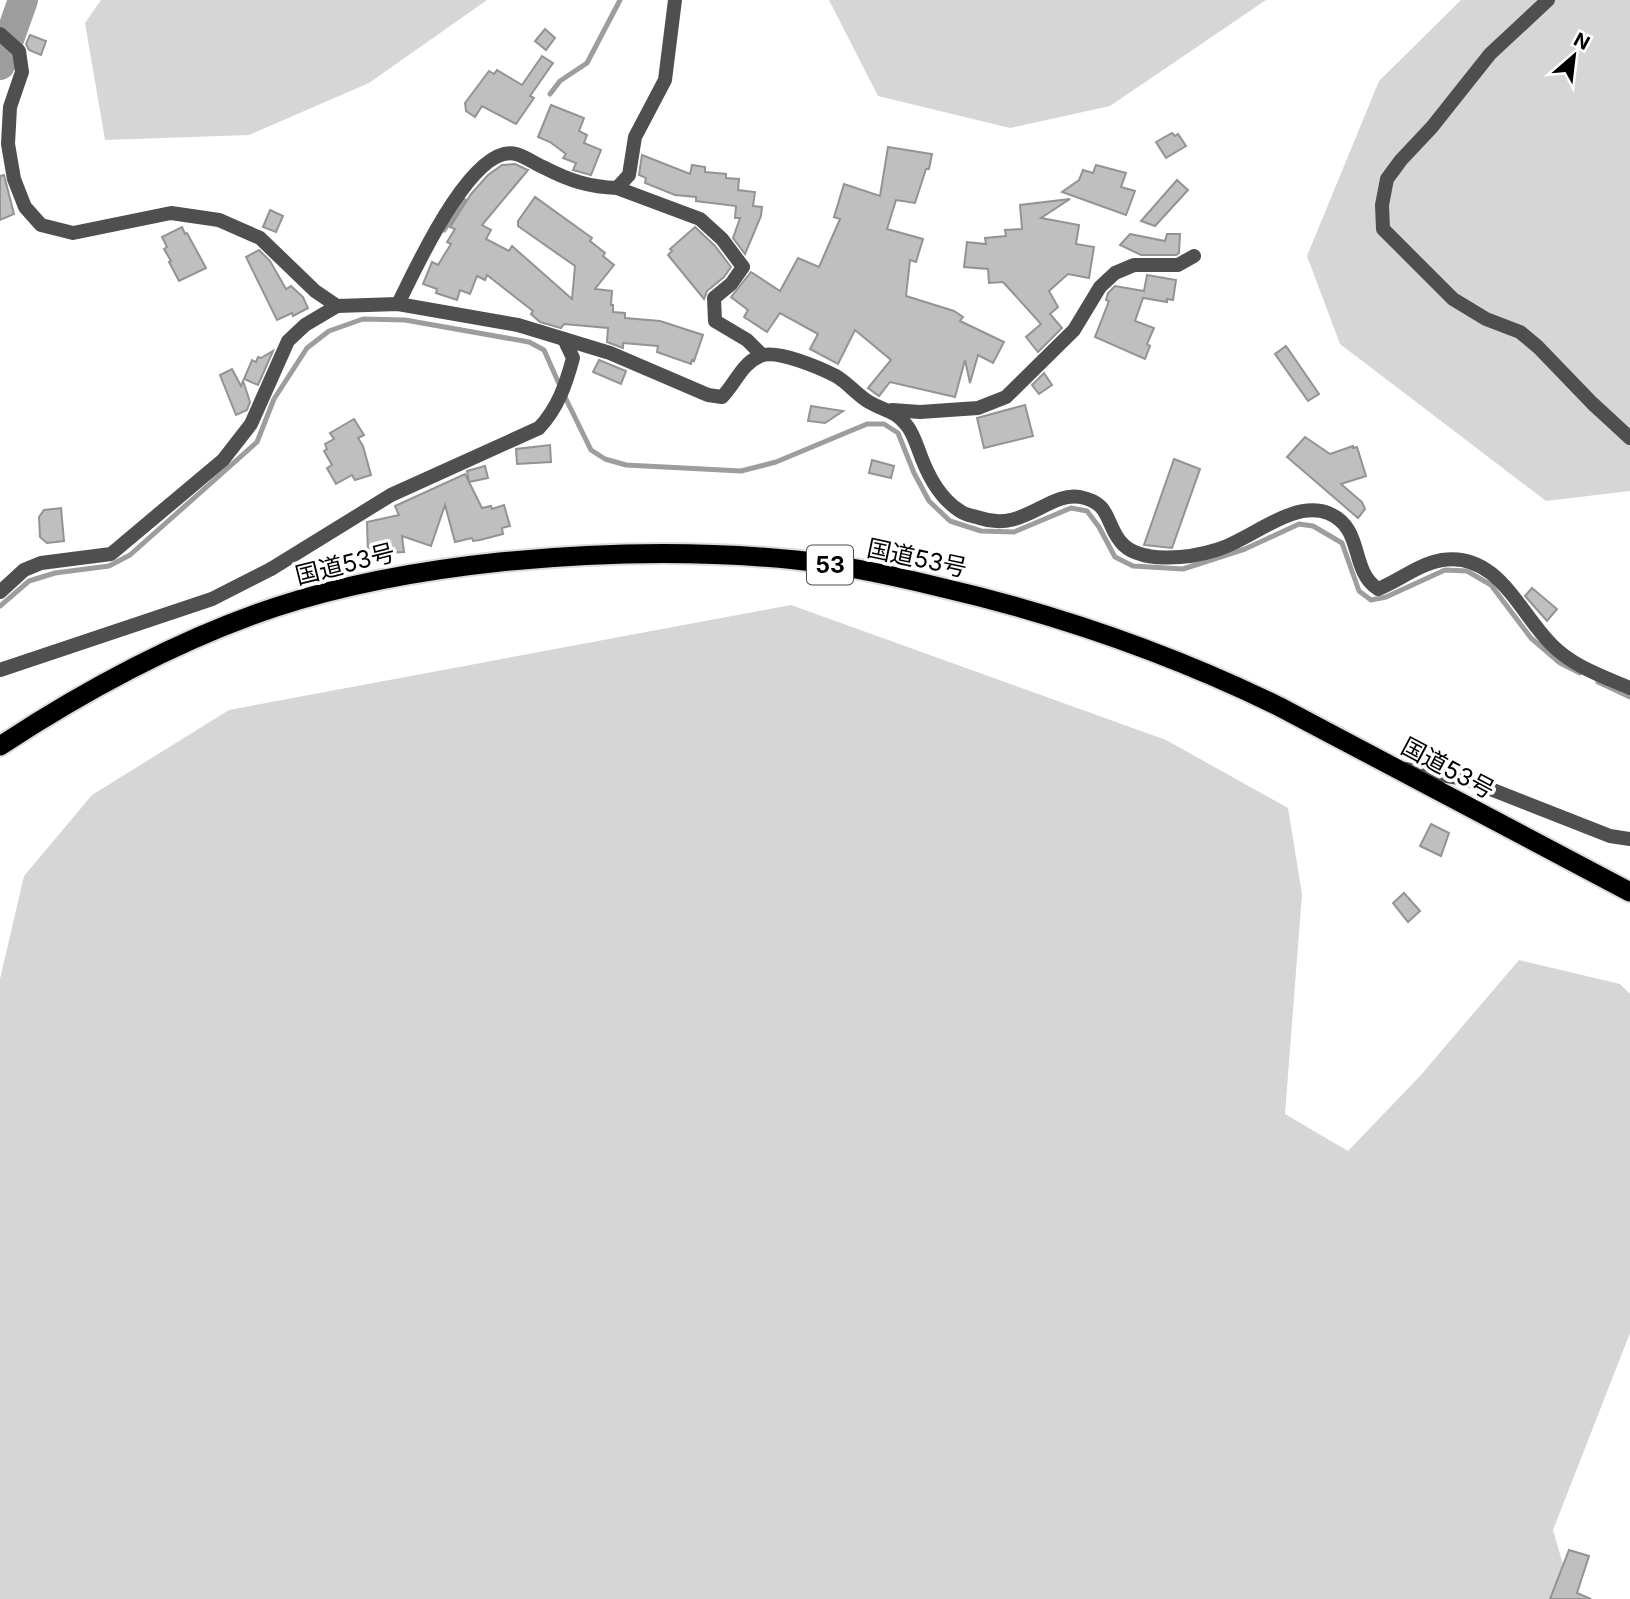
<svg xmlns="http://www.w3.org/2000/svg" width="1630" height="1599" font-family="Inter,'Noto Sans JP',sans-serif">
<style>
.green{fill:#d6d6d6}
.lines{fill:none;stroke-linecap:round;stroke-linejoin:round}
.stream{stroke:#9d9d9d;stroke-width:5}
.river{stroke:#9d9d9d;stroke-width:30}
.building{fill:#bfbfbf;stroke:#939393;stroke-width:2}
.trunk-casing{stroke:#dbdbdb;stroke-width:23}
.minor{stroke:#4f4f4f;stroke-width:14}
.tertiary{stroke:#4f4f4f;stroke-width:14}
.trunk{stroke:#000;stroke-width:19}
.labels{text-anchor:middle;dominant-baseline:central;stroke-width:7;stroke-linejoin:round;paint-order:stroke}
.shield{fill:#fff;stroke:#4c4c4c;stroke-width:2}
.shield-label{font-size:23px;font-weight:bold;fill:#000}
.street-label{font-size:24px;fill:#000;stroke:#fff}
</style>
<rect width="100%" height="100%" fill="#fff"/>
<!-- green -->
<g class="green">
<path d="M101,0h386l-118,83 -120,52 -144,5 -20,-117z"/>
<path d="M829,0h437l-156,106 -100,22 -132,-32z"/>
<path d="M1461,0h169v491l-84,10 -206,-157 -33,-88 72,-175z"/>
<path d="M791,605l375,135 122,68 14,86 -17,220 63,37 72,-75 99,-116 101,24 10,10v339l-77,197 20,69h-1573v-620l24,-103 68,-81 137,-85z"/>
</g>
<g class="lines">
<!-- stream -->
<g class="stream">
<path d="M550,94l10,-13 27,-18 33,-63"/>
<path d="M444,230l20,-30"/>
<path d="M564,395l27,55 14,9 21,6 115,6 35,-9 91,-38h17l14,9 16,40 15,28 21,20 31,10 33,1 57,-24 16,3 12,16 16,30 18,9 50,3 62,-20 54,-25 14,2 29,17 17,48 12,9 15,-3 59,-27 22,1 24,14 40,53 29,25 20,10"/>
<path d="M0,606l29,-25 26,-8 54,-7 21,-11 127,-113 17,-43 33,-51 22,-17 34,-12 42,1 124,22 15,8 16,36"/>
<path d="M1598,682l32,15"/>
</g>
<!-- river -->
<path class="river" d="M0,65l23,-65"/>
</g>
<!-- building -->
<g class="building">
<path d="M545,29l10,9 -9,12 -11,-9z"/>
<path d="M30,35l16,6 -5,14 -12,-5 -3,-6z"/>
<path d="M542,56l11,7 -23,33 4,2 -18,26 -34,-18 -7,11 -9,-6 -1,-8 24,-32 5,3 3,-4 25,15z"/>
<path d="M551,105l33,13 -5,13 8,4 -3,8 17,7 -10,25 -18,-5 3,-7 -13,-5 3,-4 -16,-12 -12,-5z"/>
<path d="M1172,133l3,3 3,-2 8,12 -20,12 -10,-16z"/>
<path d="M888,147l44,7 -3,15h-3l-11,34 -19,-3 -9,29 36,10 -7,23 -6,-2 -4,36 48,15 9,6 -3,4 44,21 -11,21 -15,-8 -8,28 -5,-23 -10,37 -65,-15 -11,14 -11,-8 23,-28 -36,-30 -17,34 -28,-15 8,-15 -38,-21 -13,19 -23,-15 4,-7 -17,-13 20,-25 29,19 18,-33 21,9 21,-48 -6,-2 10,-33 36,12z"/>
<path d="M642,155l48,19 2,-9 13,2v5l21,2v4l13,1 -1,11 17,2 -2,14 9,1 -1,9 -16,38 -12,-16 7,-20h-5l1,-12 -40,-5v-4l-21,-2 -30,-12 1,-5 -7,-3z"/>
<path d="M515,164l13,6 -46,55 9,5 -5,9 23,12 3,-5 60,53 3,-33 -57,-40v-5l17,-24 57,41 -2,3 15,12 -2,3 11,9 -19,24 17,2 -1,14h2v7l12,1v5l35,3 43,14 -9,26 -2,-1 -1,4 -34,-12 1,-6 -35,-3v5l-16,-6 1,-14 -44,-4 -3,4 -21,-6 -9,-8 2,-3 -46,-36 -2,5 -8,-4 -7,18 -10,-4 -3,10 -21,-7 1,-4 -14,-5 9,-22 6,3 13,-21 -4,-2 8,-13 -5,-2 21,-33 17,-19 14,-10z"/>
<path d="M1096,165l30,8 -5,14 14,4 -9,24 -64,-23 17,-12 4,-10 10,3z"/>
<path d="M4,175l10,39 -14,6v-44z"/>
<path d="M1177,180l11,10 -33,36 -14,-5z"/>
<path d="M1070,199l-29,19 38,7 -3,19 18,3 -5,31 -21,-4 -19,17 9,16 -8,7 12,14 -24,24 -12,-15 15,-13 -38,-42 -14,1 -1,-14 -24,-2 3,-25 19,2 -1,-6 21,-2 -1,-6 17,-1 -2,-24z"/>
<path d="M270,210l13,6 -7,16 -13,-5z"/>
<path d="M182,227l3,7 2,-1 19,35 -27,13 -10,-19 2,-1 -7,-12 3,-2 -5,-10z"/>
<path d="M695,227l20,19 16,21 -7,10 -17,14 -3,8 -36,-44 4,-4 -2,-2z"/>
<path d="M1130,234l35,7 2,-7h13l-1,19 -3,2h-35l-21,-10z"/>
<path d="M259,250l11,11 16,28 5,-3 12,11 5,11 -15,8 -1,-3 -15,7 -31,-63z"/>
<path d="M1147,275l29,5 -3,20 -6,-1v3l-24,-4 -8,23 19,7 -7,16 3,2 -5,13 -50,-22 14,-36 -3,-1 2,-7 7,-7 29,5z"/>
<path d="M1286,346l33,48 -11,7 -33,-47z"/>
<path d="M273,351l-15,34 -14,-6 8,-19 4,2 2,-5 3,1z"/>
<path d="M599,360l27,11 -5,13 -28,-12z"/>
<path d="M232,369l9,17 2,-5 7,21 -3,8 -11,5 -16,-40z"/>
<path d="M1044,373l8,12 -13,9 -7,-9z"/>
<path d="M1025,405l8,31 -49,12 -7,-30z"/>
<path d="M811,406l32,5 -18,12 -17,-2z"/>
<path d="M354,419l10,16 -6,3 5,8 8,29 -16,5 -3,-5 -16,9 -9,-16 5,-3 -8,-14 3,-2 -2,-5 9,-5 -4,-6z"/>
<path d="M1305,437l25,17 23,-8v2l4,-1 9,29 -25,8 21,18 3,7 -7,9 -71,-61z"/>
<path d="M550,445l1,17 -34,2 -1,-15z"/>
<path d="M1174,459l26,10 -28,79 -28,-3z"/>
<path d="M872,460l22,6 -3,12 -22,-5z"/>
<path d="M485,466l3,12 -19,4 -2,-11z"/>
<path d="M465,474l17,34 9,-2 1,3 12,-4 6,21 -8,2 1,6 -23,6 -7,1 -1,-3 -17,4 -10,-37 -14,41 -29,-10 2,16 -36,2 -1,-32 32,-7 -4,-9z"/>
<path d="M61,508l3,33 -17,2 -7,-6 -1,-20 5,-7z"/>
<path d="M1532,588l25,21 -10,12 -22,-25z"/>
<path d="M1431,824l18,9 -8,23 -21,-10z"/>
<path d="M1404,893l16,18 -12,11 -15,-19z"/>
<path d="M1569,1550l20,6 -12,37 14,6h-41z"/>
</g>
<g class="lines">
<!-- trunk casing -->
<g class="trunk-casing">
<path id="trunk" d="M0,746c87,-57 177,-106 276,-139 73,-24 148,-37 224,-45 98,-10 198,-12 296,-2 47,5 94,15 139,26 118,27 234,67 343,120l352,186"/>
</g>
<!-- minor -->
<g class="minor">
<path d="M1548,0l-58,54 -58,73 -31,33 -14,19 -5,26 1,24 70,70 33,20 34,13 18,15 54,56 38,35"/>
<path d="M0,34l19,17 3,21 -12,35 -2,37 6,35 11,28 16,18 32,8 98,-20 48,7 41,18 55,53 22,15 61,-2 120,21 46,14 9,19c-7,26 -15,50 -34,70l-148,67 -120,74"/>
<path d="M617,188l83,31 22,20 21,28 -12,17 -17,14 1,23 32,19 15,15"/>
<path d="M398,304c16,-32 74,-162 118,-150 10,3 20,10 29,14 25,13 45,19 72,20l12,-13 6,-38 30,-57 10,-80"/>
<path d="M564,339l46,14 98,42 14,2c14,-14 19,-33 38,-41 17,-7 60,12 76,20 12,7 21,19 33,26 17,10 25,7 39,25 5,7 8,16 11,24 8,23 20,47 41,60 5,4 14,5 20,7 43,15 69,-27 100,-21 31,6 25,25 40,44 18,24 71,17 96,9 34,-9 76,-51 112,-37 37,15 21,57 50,76 22,-9 41,-25 64,-29 55,-9 77,52 109,84 21,22 51,32 79,44"/>
<path d="M892,410l28,2 58,-4 28,-11 68,-67 26,-43 15,-14 19,-8h44l16,-9"/>
<path d="M0,592l24,-22 17,-7 70,-9 112,-94 28,-36 37,-83 17,-16 32,-19"/>
<path d="M1405,769l60,10 145,57 20,3"/>
</g>
<!-- tertiary -->
<path class="tertiary" d="M0,670l212,-71 59,-30"/>
<!-- trunk -->
<use href="#trunk" class="trunk"/>
</g>
<g class="labels">
<!-- shield labels -->
<rect class="shield" x="807" y="545.5" width="46" height="39" rx="5"/>
<g class="shield-label">
<text x="830" y="565">53</text>
</g>
<!-- street labels -->
<g class="street-label">
<text transform="translate(917 558) rotate(12)">国道53号</text>
<text transform="translate(345 564) rotate(-14)">国道53号</text>
<text transform="translate(1448 768) rotate(28)">国道53号</text>
</g>
</g>
<!-- north arrow -->
<g transform="translate(1574 56) rotate(28)" stroke="#ffffff" stroke-width="5" paint-order="stroke">
<path d="M0-5L12 26L0 18L-12 26Z" fill="#000000"/>
<text y="-10" font-size="19" font-weight="bold" text-anchor="middle" fill="#000000">N</text>
</g>
</svg>
